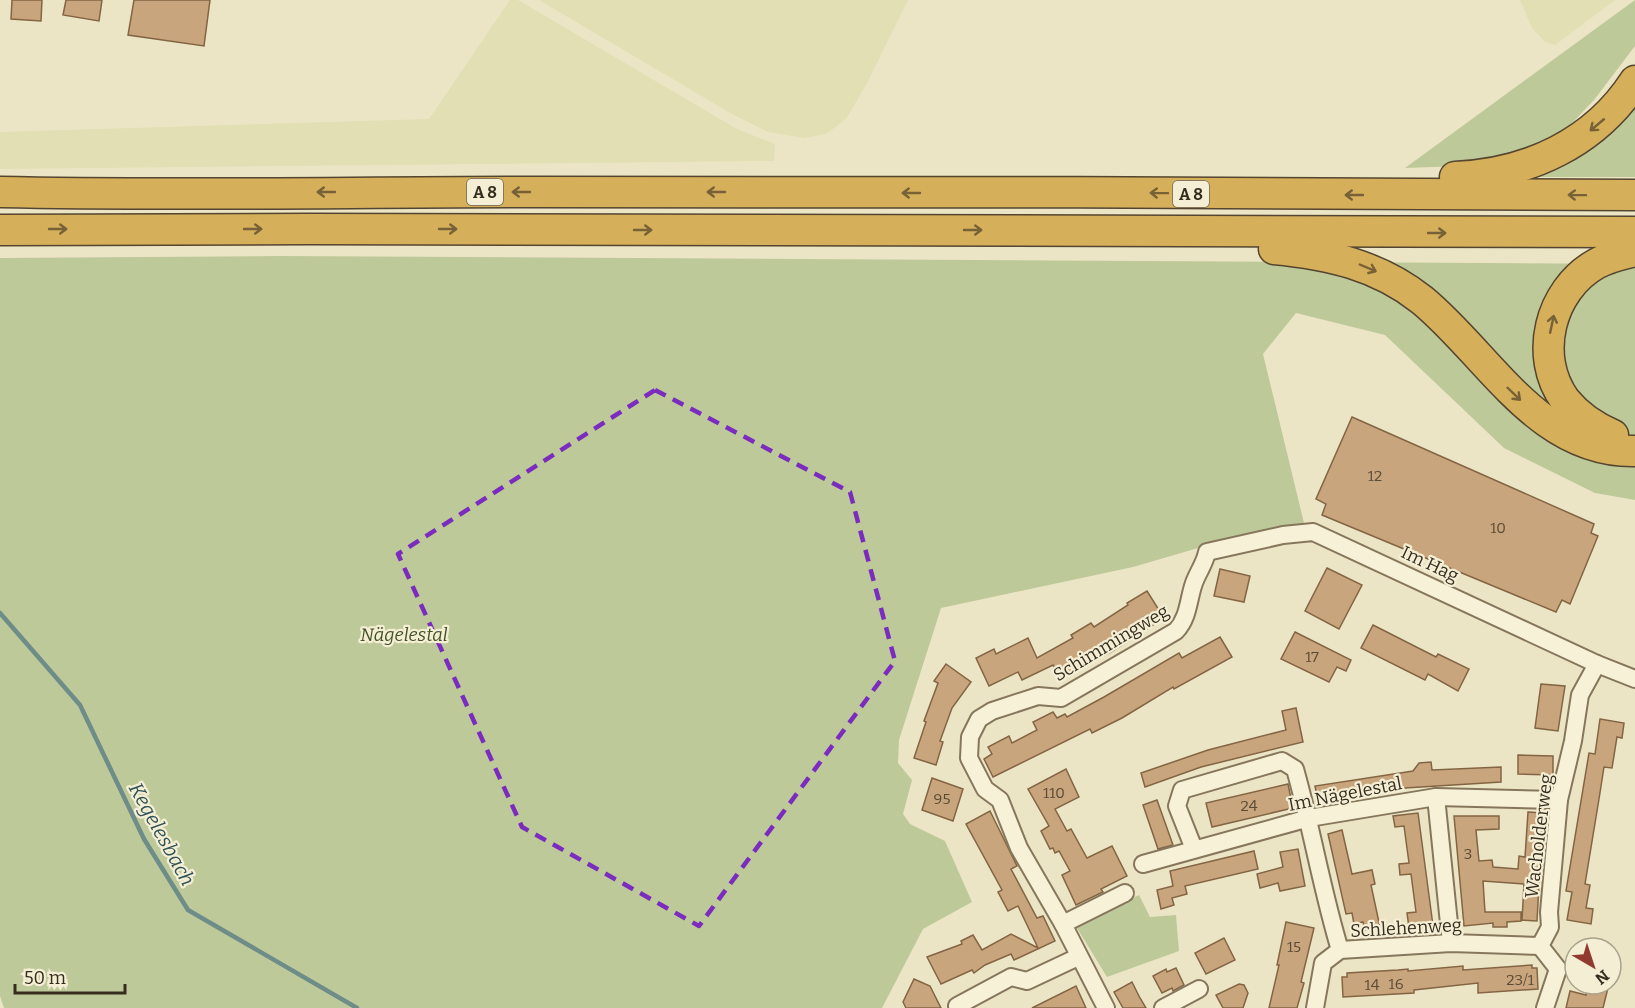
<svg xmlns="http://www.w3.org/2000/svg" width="1635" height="1008" font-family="Bitter,serif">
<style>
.farmland{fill:#e1dfb3}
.green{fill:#bec99a}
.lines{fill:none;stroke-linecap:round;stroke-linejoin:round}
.stream{stroke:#6e8d89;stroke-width:4.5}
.building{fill:#c8a57d;stroke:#836544;stroke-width:1.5}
.minor-casing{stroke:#86775c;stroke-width:20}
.motorway-casing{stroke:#544530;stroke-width:33}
.minor{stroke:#f7f1d8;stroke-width:16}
.motorway{stroke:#d6af5b;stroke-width:30}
.oneway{stroke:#776137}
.marked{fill:none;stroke:#7b2cbf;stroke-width:4.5;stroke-dasharray:12 8;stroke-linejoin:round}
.labels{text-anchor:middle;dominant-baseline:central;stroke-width:4.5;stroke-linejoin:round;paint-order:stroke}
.number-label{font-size:15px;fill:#5b4b36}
.shield{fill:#f4eed5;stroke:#706756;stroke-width:1.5}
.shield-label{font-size:16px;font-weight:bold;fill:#372d1f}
.street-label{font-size:18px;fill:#372d1f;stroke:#f4eed5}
.park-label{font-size:18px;font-style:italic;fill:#425227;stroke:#f4eed5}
.water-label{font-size:20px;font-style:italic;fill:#305356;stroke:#f4eed5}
</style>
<rect width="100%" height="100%" fill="#ece5c5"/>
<!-- farmland -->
<g class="farmland">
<path d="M510,0h8l219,129 38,15 -1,17 -774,8v-37l429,-13z"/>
<path d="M539,0h369l-42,85 -20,34 -20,15 -22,4 -36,-6 -36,-18z"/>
<path d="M1520,0h95l-60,45 -10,-3 -13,-14z"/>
</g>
<!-- green -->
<g class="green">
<path d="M1635,0v46l-41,54 -41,43 -64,22 -84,3z"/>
<path d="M1635,95v82h-102z"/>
<path d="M282,256l1353,8v236l-40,-7 -91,-45 -119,-113 -89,-22 -33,41 41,169 -68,14 -103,30 -192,41 -42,132 -1,23 14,17 -9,34 7,10 35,17 27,61 -49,27 -41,79h-878l-4,-12v-738z"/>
<path d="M1139,895l11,22 26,-2 3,36 -72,26 -30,-49z"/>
</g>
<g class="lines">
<!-- stream -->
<path class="stream" d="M0,613l80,92 64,134 44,71 169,98"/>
</g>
<!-- building -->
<g class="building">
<path d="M12,0h30l-1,21 -30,-2z"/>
<path d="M66,0h36l-3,21 -36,-6z"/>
<path d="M134,0h76l-6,46 -76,-11z"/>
<path d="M1352,417l242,107 -3,9 7,3 -28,68 -8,-4 -6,12 -234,-97 4,-11 -10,-5z"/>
<path d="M1327,568l35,17 -23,44 -34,-18z"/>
<path d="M1220,569l30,7 -6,26 -30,-6z"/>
<path d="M1147,591l17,27 -53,34 -51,26 -7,-13 -31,15 -4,-8 -29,14 -13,-28 18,-9 2,5 32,-16 9,20 36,-20 -2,-3 20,-12 3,4 34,-22 -1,-2z"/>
<path d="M1373,625l63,32 2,-3 31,15 -11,22 -30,-17 -3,6 -64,-32z"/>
<path d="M1295,632l56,28 -5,11 -9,-4 -8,15 -48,-23z"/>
<path d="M1220,637l12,20 -58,32 -1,-2 -51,31 -30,15 -2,-4 -97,48 -9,-18 8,-5 -4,-7 21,-11 3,7 25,-13 -4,-8 20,-10 4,6 8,-4 2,3 37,-20 75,-44 3,5z"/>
<path d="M946,664l25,18 -19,26 -12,33 3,1 -7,23 -22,-7 12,-36 -2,-1 14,-38 -4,-2z"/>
<path d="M1541,684l24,2 -7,45 -23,-3z"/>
<path d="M1296,708l7,34 -102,25 -56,20 -4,-14 67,-23 78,-20 -4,-19z"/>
<path d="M1600,719l24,4 -2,15 -5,-1 -5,31 -8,-1 -5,32 -14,85 5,1 -4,23 7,1 -2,15 -24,-4 5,-28 -6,-1 23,-138 6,1z"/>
<path d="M1518,755l35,1v19l-35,-1z"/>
<path d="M1431,762l1,8 69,-3v15l-96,6 -87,13 -3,-15 98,-15 6,-8z"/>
<path d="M1066,769l13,28 -24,12 12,22 4,-2 16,29 25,-12 15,30 -26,13 2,3 -27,13 -14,-30 8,-4 -11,-20 -4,2 -2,-5 -3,1 -9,-18 8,-5 -21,-37z"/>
<path d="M932,778l31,11 -10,32 -31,-11z"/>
<path d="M1288,784l5,24 -81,19 -6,-24z"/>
<path d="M1157,800l16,45 -15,4 -15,-44z"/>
<path d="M990,811l27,55 -6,3 26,49 6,-2 12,25 -41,19 -3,-6 -26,11 -11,8 -2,-3 -31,14 -14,-27 35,-13 -1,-3 12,-6 9,15 29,-16 27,14 -20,-42 -10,5 -10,-19 4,-2 -36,-66z"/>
<path d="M1528,812l15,1 -6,108 -15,-1 2,-36 -41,-3 2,31h36v9l-14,1v5h-14v-4l-29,3 -10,-110h45v13l-23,1 3,31 13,-1 1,7 25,2 1,-13 6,1z"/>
<path d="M1418,813l16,120 -24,2 -3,-22 9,-1 -5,-38 -11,1 -1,-11 10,-1 -5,-37 -9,1 -2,-11z"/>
<path d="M1342,830l10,44 20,-4 3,14 -4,1 9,42 -15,3 -2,-8 -9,2 -2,-11 -6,1 -18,-80z"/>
<path d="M1298,849l7,37 -25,5 -2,-8 -18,5 -3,-14 26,-7 -3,-15z"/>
<path d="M1254,851l4,18 -73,17 2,8 -15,4 2,7 -13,4 -4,-19 16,-4 -3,-15z"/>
<path d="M1286,922l28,6 -13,54 3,1 -7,25h-28l10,-43h-2z"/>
<path d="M1224,938l11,22 -29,14 -11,-21z"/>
<path d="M1532,965v3h5l1,21 -60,4v-10l-64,7v3l-71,4 -1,-20h5v-4l51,-3 10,-1v2l55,-5v4z"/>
<path d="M1176,968l8,17 -11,6 -1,-3 -10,5 -9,-17 13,-7 1,3z"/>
<path d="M914,979l16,7 11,22h-35l-3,-6z"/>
<path d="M1132,982l8,16 6,10h-23l-9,-16z"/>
<path d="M1239,984l5,1 4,8 -5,15h-20l-7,-13z"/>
<path d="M1588,984h21l-6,24h-37l4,-17 16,4z"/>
<path d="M1076,986l10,22h-54z"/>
</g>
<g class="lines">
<!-- minor casing -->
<g class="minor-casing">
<g id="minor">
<path d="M1436,797l15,146"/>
<path d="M1194,849l-17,-43 5,-16 100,-29 13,8c17,60 27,122 45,181"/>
<path d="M1143,864l166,-46 127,-21 123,3"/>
<path d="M1063,924l62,-31"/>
<path d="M957,1006l54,-29 16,4 51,-24"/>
<path d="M1106,1008l-43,-84 -44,-76 -19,-48 -15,-11 -16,-31 1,-21 9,-18 13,-8 46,-15 23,2 115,-67c13,-14 12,-31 18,-48 4,-11 11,-20 13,-31l76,-17 30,-3 284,132 38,15"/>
<path d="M1163,1008l36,-19"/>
<path d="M1315,1008l8,-45 17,-13 111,-7 89,3"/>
<path d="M1545,1008l13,-39 -18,-23 10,-19 -1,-15 10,-112 14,-59 7,-46 17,-31"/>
</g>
</g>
<!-- motorway casing -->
<g class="motorway-casing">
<g id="motorway">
<path d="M1455,177c73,-3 140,-34 180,-96"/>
<path d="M0,192c175,4 351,0 526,0 370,0 739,0 1109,3"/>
<path d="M0,230l309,-1 1326,3"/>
<path d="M1274,249c54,5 104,16 148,51 66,54 116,153 213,151"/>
<path d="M1613,435c-19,-8 -35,-19 -48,-35 -32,-44 -15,-110 31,-136 12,-7 26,-10 39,-13"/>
</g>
</g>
<!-- minor -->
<use href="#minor" class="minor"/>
<!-- motorway -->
<use href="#motorway" class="motorway"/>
</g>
<!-- one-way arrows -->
<defs><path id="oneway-shaft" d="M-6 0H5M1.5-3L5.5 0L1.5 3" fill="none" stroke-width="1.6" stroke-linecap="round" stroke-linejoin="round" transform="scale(1.5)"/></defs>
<g class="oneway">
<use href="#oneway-shaft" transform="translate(1597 125) rotate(140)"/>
<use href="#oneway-shaft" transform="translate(326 192) rotate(180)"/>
<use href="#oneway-shaft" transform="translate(521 192) rotate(180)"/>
<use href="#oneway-shaft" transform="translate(716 192) rotate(180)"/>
<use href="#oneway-shaft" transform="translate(911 193) rotate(-180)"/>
<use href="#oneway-shaft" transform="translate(1159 193) rotate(-179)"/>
<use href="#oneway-shaft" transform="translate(1354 195) rotate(-180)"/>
<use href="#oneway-shaft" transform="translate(1577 195) rotate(-179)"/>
<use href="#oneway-shaft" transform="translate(58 229)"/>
<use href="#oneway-shaft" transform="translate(253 229)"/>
<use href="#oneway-shaft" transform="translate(448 229)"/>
<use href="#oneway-shaft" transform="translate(643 230)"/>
<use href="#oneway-shaft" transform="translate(973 230)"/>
<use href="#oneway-shaft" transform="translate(1437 233)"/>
<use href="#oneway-shaft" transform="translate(1368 268) rotate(23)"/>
<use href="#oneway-shaft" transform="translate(1552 324) rotate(-78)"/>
<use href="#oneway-shaft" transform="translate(1514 394) rotate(44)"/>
</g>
<!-- marked area -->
<path class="marked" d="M655,390l195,102 45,169 -196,265 -177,-99 -124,-273z"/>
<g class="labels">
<!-- number labels -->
<g class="number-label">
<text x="1375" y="476">12</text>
<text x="1498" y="528">10</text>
<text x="1312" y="657">17</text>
<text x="1054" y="793">110</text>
<text x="942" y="799">95</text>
<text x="1249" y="806">24</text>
<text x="1468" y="854">3</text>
<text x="1294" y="947">15</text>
<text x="1520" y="980">23/1</text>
<text x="1396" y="984">16</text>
<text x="1372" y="985">14</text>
</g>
<!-- shield labels -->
<g class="shield">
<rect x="467" y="179" width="36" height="26" rx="4.5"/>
<rect x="1173" y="181" width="36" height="26" rx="4.5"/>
</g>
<g class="shield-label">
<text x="485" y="192">A 8</text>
<text x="1191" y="194">A 8</text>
</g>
<!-- street labels -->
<g class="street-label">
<text transform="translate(1430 564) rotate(25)">Im Hag</text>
<text transform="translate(1111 643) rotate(-31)">Schimmingweg</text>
<text transform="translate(1345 794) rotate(-11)">Im Nägelestal</text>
<text transform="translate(1539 836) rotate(-83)">Wacholderweg</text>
<text transform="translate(1406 928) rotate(-3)">Schlehenweg</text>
</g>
<!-- park labels -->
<g class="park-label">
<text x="404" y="635">Nägelestal</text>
</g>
<!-- water labels -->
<g class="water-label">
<text transform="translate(162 834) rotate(61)">Kegelesbach</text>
</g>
</g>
<!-- north arrow -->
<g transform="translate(1593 966) rotate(141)"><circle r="28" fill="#f4eed5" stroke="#a8a18c" stroke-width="1.5"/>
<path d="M0-4.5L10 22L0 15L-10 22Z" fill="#913b30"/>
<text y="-9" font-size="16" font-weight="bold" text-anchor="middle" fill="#372d1f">N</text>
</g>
<!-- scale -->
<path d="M15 984v9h110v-9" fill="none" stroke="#372d1f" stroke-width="3"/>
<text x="24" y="984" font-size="18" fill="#372d1f" stroke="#f4eed5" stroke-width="4.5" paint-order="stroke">50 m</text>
</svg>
